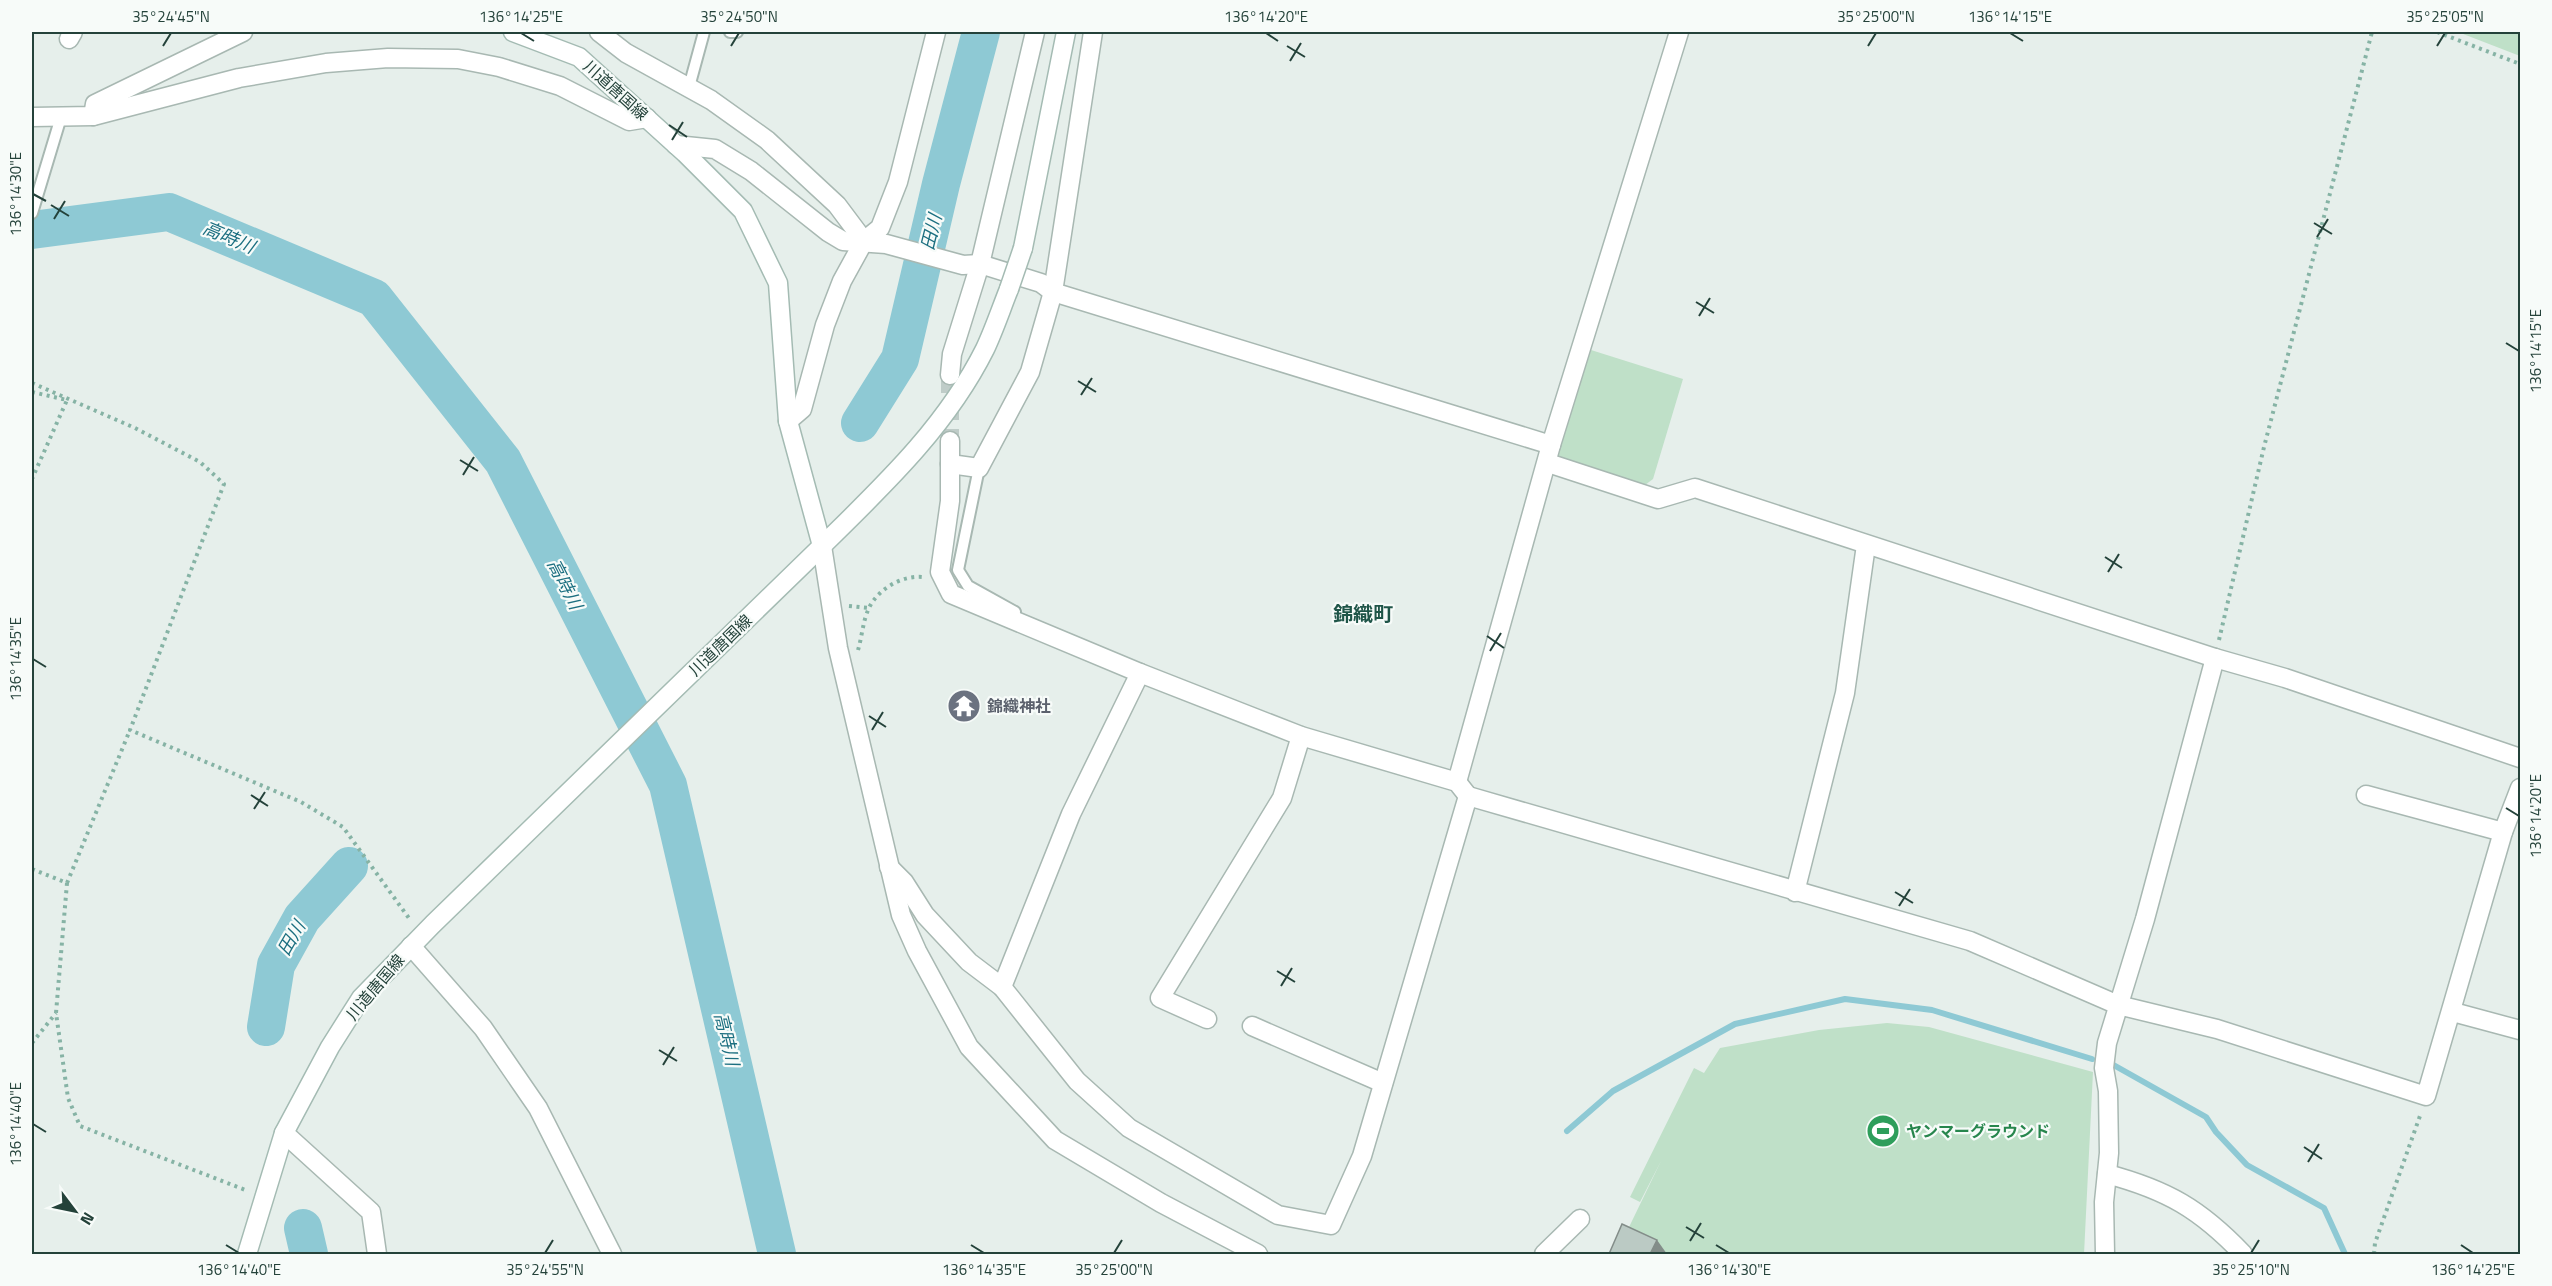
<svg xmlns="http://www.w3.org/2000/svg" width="2552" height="1286" font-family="'Titillium Web','Noto Sans JP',sans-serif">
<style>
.green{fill:#bfe0c8}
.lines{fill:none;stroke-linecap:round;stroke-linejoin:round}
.stream{stroke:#8ec9d4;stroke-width:6}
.river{stroke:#8ec9d4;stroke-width:38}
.street-tunnel{stroke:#bfccc8;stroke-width:18;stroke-dasharray:18 9;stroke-linecap:butt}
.lane-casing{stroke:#a8b8b2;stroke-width:14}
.street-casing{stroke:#a8b8b2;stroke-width:21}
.secondary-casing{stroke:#a4bbb3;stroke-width:21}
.path{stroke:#86b3a5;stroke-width:4;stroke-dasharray:3 4.5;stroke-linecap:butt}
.lane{stroke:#fff;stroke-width:10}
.street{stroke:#fff;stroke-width:18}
.secondary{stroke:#fff;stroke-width:18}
.secondary-bridge-casing{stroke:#a4bbb3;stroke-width:21;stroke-linecap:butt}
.secondary-bridge{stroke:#fff;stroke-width:18}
.shaded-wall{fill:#838d89}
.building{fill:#bbcac4;stroke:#838d89;stroke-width:1.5}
.ticks{fill:none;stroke:#24423a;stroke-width:2}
.labels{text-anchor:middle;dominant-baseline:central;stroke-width:4.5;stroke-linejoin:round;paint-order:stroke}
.street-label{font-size:16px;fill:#24423a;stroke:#f7fbf9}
.worship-label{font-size:16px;font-weight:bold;fill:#5b616d;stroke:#f7fbf9;text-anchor:start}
.leisure-label{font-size:16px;font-weight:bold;fill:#27864d;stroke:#f7fbf9;text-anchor:start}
.water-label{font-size:18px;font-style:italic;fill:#1c6f80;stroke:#f7fbf9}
.quarter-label{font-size:20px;font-weight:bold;fill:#1f5548;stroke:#f7fbf9}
.neatline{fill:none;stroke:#24423a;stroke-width:2}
.ticks-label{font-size:15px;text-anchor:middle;fill:#24423a}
</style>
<rect width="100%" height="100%" fill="#e6efeb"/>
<!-- green -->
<g class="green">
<path d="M2458,32h62v24z"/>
<path d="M1591,350l92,29 -30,100 -8,6 -81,-22 -7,-8z"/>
<path d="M1887,1023l42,4 164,45 -9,182h-468l45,-93 -21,41 -10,-5 64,-129 10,5 16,-25 99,-18z"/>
</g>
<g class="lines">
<!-- stream -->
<g class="stream">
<path d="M2110,1063l96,54 10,15 31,33 77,43 21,46"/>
<path d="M1567,1131l46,-40 122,-67 110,-25 87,11 160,49"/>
</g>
<!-- river -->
<g class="river">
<path d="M32,230l137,-18 205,86 129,163 165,324 109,469"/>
<path d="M860,423l40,-64 41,-175 40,-152"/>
<path d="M266,1027l10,-62 26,-47 47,-52"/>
<path d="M303,1228l6,26"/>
</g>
<!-- street-tunnel -->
<path class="street-tunnel" d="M950,375v66"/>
<!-- lane casing -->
<g class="lane-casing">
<g id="lane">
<path d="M730,32h7"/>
<path d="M689,87l15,-55"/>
<path d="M32,213l29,-96"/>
<path d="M979,468l-21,102 10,16 47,26"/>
</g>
</g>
<!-- street casing -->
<g class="street-casing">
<g id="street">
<path d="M599,32l27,21 85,47 56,40 70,65 27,36"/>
<path d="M69,39l4,-7"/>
<path d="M93,116l2,-12 148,-72"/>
<path d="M32,117l61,-1 146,-38 87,-15 62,-5 70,1 41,8 61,19 69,35 18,-3"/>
<path d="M676,145l39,4 36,22 77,61 15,9 43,3 77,21 17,-1 61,19 12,9 498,153"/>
<path d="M950,375l2,-21 28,-90 55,-232"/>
<path d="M788,421l14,-12 23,-84 17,-44 22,-40 16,-13 18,-46 38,-150"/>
<path d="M1548,463l110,36 37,-11 520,170 70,20 235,80"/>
<path d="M950,464l29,4 51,-96 23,-80 40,-260"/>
<path d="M822,546l16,102 63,267 16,36 52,96 86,93 106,63 97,51"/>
<path d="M1457,782l94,-337 128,-413"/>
<path d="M1468,796l502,145 148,64 99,24 209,67 77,-264 -137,-37"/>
<path d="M2503,832l17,-44"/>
<path d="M889,867l15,15 21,33 44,47 33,25 75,94 52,47 149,87 53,10 31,-69 106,-360 -11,-14 -156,-46 -161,-63 -189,-79 -11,-22 10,-71v-60"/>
<path d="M1795,892l50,-199 21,-148"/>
<path d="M411,946l72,82 55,80 74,146"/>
<path d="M1002,987l69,-173 69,-141"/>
<path d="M2453,1012l67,18"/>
<path d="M1207,1019l-47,-21 122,-200 19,-62"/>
<path d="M1252,1026l131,57"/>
<path d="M284,1133l87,79 6,42"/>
<path d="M2107,1174c60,16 93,35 136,80"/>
<path d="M1544,1254l36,-35"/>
<path d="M2105,1254l-1,-52 5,-49 -1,-62 -4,-23 3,-25 38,-124 70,-261"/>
</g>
</g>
<!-- secondary casing -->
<g class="secondary-casing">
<g id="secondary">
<path d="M1023,248l43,-216"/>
<path d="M822,546c61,-60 124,-119 163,-197 9,-19 16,-40 24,-60"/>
<path d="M247,1254l37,-121 46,-86 31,-49 72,-74 389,-378 -34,-125 -10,-138 -35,-72 -58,-58 -106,-96 -66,-25"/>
</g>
</g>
<!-- path -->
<g class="path">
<path d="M2437,32l83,32"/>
<path d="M32,383l103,45 65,34 24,22 -94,246 171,72 42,25 68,94"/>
<path d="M32,392l35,8 -35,79"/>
<path d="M849,606l20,2"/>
<path d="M2219,640l45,-193 108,-415"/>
<path d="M858,650c4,-13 5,-30 11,-42 9,-19 33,-33 54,-31"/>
<path d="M32,869l35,14 -11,130 12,85 12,28 168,65"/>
<path d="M67,883l63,-153"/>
<path d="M32,1043l24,-30"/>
<path d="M2374,1254l1,-11 46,-130"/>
</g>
<!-- lane -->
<use href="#lane" class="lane"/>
<!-- street -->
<use href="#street" class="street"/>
<!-- secondary -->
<use href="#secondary" class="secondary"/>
<!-- secondary-bridge casing -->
<g class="secondary-bridge-casing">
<path id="secondary-bridge" d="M1009,289l14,-41"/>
</g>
<!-- secondary-bridge -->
<use href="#secondary-bridge" class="secondary-bridge"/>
</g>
<!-- shaded-wall -->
<path class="shaded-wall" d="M1657,1240l10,14h-17z"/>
<!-- building -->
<path class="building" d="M1622,1224l35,16 -7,14h-41z"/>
<!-- ticks -->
<path class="ticks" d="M521,33l13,8M1266,33l12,8M2010,33l13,8M163,46l8,-13M731,46l8,-13M1287,46l18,11M1868,46l8,-13M2437,46l8,-13M1290,61l11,-18M669,125l18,12M672,140l11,-18M33,194l13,7M51,205l18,11M54,219l11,-18M2314,223l18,11M2317,237l11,-18M1696,302l18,11M1699,316l11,-18M2506,343l13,8M1078,381l18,11M1081,395l11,-17M460,460l18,11M463,475l11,-18M2105,557l17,11M2108,572l11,-18M1487,636l17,12M1490,651l11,-18M33,659l13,8M869,716l17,11M872,730l11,-18M251,795l17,11M2506,808l13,8M254,809l11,-17M1895,892l18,11M1899,906l11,-17M1277,971l18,11M1281,986l11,-18M659,1050l18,11M663,1065l11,-18M33,1124l13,8M2304,1147l18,12M2308,1162l11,-18M1686,1227l18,11M1690,1241l11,-18M226,1245l13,8M971,1245l13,8M1716,1245l13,8M2461,1245l12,8M545,1253l8,-13M1114,1253l8,-13M2251,1253l8,-13"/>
<!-- icons -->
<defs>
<g id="temple-disc" transform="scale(1.725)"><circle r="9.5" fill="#6b7280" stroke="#f7fbf9"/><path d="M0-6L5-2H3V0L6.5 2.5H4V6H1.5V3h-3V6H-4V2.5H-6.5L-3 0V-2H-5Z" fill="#fff"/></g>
<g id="stadium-disc" transform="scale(1.725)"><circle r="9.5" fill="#2e9e5b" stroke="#f7fbf9"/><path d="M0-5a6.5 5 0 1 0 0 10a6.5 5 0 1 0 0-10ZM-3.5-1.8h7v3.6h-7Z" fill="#fff"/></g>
</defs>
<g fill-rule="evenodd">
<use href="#temple-disc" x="964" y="706"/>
<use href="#stadium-disc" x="1883" y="1131"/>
</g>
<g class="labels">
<!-- street labels -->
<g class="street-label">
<text transform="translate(616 90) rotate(42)">川道唐国線</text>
<text transform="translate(720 645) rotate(-44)">川道唐国線</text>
<text transform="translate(375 987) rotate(-50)">川道唐国線</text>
</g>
<!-- worship labels -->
<g class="worship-label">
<text x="987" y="706">錦織神社</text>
</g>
<!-- leisure labels -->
<g class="leisure-label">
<text x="1906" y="1131">ヤンマーグラウンド</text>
</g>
<!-- water labels -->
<g class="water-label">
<text transform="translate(931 232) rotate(-76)">田川</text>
<text transform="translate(229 237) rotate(23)">高時川</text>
<text transform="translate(565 584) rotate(63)">高時川</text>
<text transform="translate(291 938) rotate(-60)">田川</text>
<text transform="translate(727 1039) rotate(77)">高時川</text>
</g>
<!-- quarter labels -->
<g class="quarter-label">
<text x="1363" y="613">錦織町</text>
</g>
</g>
<!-- border -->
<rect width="2552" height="1286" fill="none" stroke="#f7fbf9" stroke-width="66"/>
<!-- north arrow -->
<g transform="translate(75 1211) rotate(122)" stroke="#f7fbf9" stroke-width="4.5" paint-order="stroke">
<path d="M0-4.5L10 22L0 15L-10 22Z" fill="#24423a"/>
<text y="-9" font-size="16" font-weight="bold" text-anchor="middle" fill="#24423a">N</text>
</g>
<rect x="33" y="33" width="2486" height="1220" class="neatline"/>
<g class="ticks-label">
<text x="171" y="22">35°24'45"N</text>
<text x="521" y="22">136°14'25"E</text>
<text x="739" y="22">35°24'50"N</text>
<text x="1266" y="22">136°14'20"E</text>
<text x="1876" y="22">35°25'00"N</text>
<text x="2010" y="22">136°14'15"E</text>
<text x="2445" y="22">35°25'05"N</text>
<text transform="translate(16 194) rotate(-90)" y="5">136°14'30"E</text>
<text transform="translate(2536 351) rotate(-90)" y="5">136°14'15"E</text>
<text transform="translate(16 659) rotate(-90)" y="5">136°14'35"E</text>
<text transform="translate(2536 816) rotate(-90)" y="5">136°14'20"E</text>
<text transform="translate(16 1124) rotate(-90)" y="5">136°14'40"E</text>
<text x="239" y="1275">136°14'40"E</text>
<text x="545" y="1275">35°24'55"N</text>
<text x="984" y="1275">136°14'35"E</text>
<text x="1114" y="1275">35°25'00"N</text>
<text x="1729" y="1275">136°14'30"E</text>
<text x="2251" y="1275">35°25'10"N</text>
<text x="2473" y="1275">136°14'25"E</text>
</g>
</svg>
